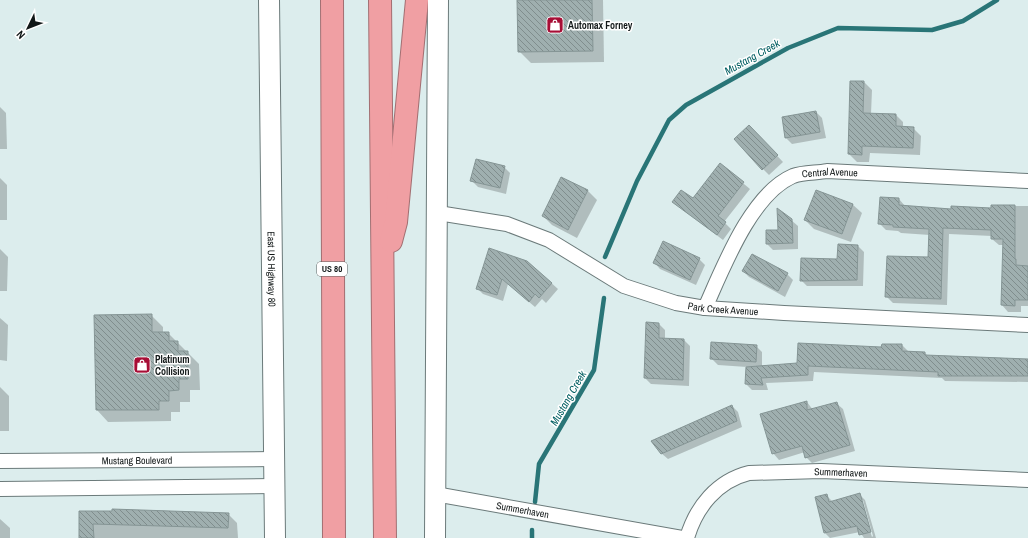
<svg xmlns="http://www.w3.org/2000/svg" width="1028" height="538" font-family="'Archivo Narrow',sans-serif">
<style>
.shadow{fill:#0003;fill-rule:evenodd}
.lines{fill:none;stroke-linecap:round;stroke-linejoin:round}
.stream{stroke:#297577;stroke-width:4.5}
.building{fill:url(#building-back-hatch);stroke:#859595}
.minor-casing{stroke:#6b7a7a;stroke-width:16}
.secondary-casing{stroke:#6b7a7a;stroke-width:22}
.motorway-casing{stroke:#a26f72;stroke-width:24}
.minor{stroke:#fff;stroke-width:14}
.secondary{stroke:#fff;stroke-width:20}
.motorway{stroke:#f09fa3;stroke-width:22}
.labels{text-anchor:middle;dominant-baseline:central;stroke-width:3;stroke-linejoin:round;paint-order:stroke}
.shield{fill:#fff;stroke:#585d5d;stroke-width:1}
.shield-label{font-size:9px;font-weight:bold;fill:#111717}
.poi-label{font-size:10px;font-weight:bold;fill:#111717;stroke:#fff;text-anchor:start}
.street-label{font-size:10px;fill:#111717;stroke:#fff}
.water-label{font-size:11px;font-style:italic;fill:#025f62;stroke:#fff}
</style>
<defs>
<pattern id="building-back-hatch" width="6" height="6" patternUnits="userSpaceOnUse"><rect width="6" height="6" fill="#9fafaf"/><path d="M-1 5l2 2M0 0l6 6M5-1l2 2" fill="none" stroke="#808d8d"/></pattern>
</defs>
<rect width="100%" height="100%" fill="#dceded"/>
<!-- shadow -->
<g class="shadow">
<path d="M518,0h85l1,62 -73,1 -12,-12z"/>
<path d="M851,82h13l8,8 -1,24 25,1 7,7v6h10l8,8 -1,19 -50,-2 -1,9h-12l-8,-8z"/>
<path d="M0,107l6,6 1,36h-7z"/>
<path d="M816,112l6,6 4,20 -34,6 -6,-6 -3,-21z"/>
<path d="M755,132l28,30 -14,13 -6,-6z"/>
<path d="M720,164l30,25 -26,33 7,7 -8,11 -50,-38 20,-3z"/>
<path d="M504,167l6,6 -4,21 -28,-7 -6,-6z"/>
<path d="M0,178l7,7v35h-7z"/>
<path d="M562,178l26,13 9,9 -20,38 -25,-13 -9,-9z"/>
<path d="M899,199l6,7 47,4 40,-1v-3h36v100h-7v6h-13l-6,-7 2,-60h-5l-7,-6v-3l-43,-2 -2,71 -54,-2 -7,-7 43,-38 1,-23 -29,-2 -3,-2 -12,-1 -7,-7z"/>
<path d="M852,204l10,9 -11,29 -37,-13 -9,-9z"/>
<path d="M791,220l7,6v23l-25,1 -6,-6z"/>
<path d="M858,246l6,6 -1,34h-56l-6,-6 37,-20z"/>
<path d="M0,249l8,8 -1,34h-7z"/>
<path d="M752,255l35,19 6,6 -8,17 -36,-20 -6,-6z"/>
<path d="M699,259l6,6 -9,20 -36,-16 -6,-7z"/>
<path d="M527,261l31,28 -12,14 -4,-4 -7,8 -27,-23 -5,17 -20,-7 -6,-6z"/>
<path d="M151,315l12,12v6h5l31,31 1,26h-10v12h-10v10h-9v9l-63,1 -11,-12 -2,-94z"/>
<path d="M0,318l8,7 -1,36 -7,-1z"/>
<path d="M647,323l12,1 6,6v9l19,1 6,6 -1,40 -38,-2 -6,-6z"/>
<path d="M902,345l6,6 17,2 3,3 100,4v22l-83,-1 -3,-3 -128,-6 -1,9 -47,2 2,7h-16l-6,-6 1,-17 -29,-2 -6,-6 44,-13 6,6v14l36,-2z"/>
<path d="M0,387l9,9v35h-9z"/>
<path d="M807,402l6,8 23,-7 7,6 12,42 -43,12 -6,-6 -1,-5 -26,8 -6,-7z"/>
<path d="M732,406l6,6 4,15 -74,32 -7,-6z"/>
<path d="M859,494l6,6 11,38h-12l-4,-6 -30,6 -5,-5 1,-38 7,7zM860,500h3l10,36 -1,1z"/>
<path d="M80,512l148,2 9,9 1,15h-158z"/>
<path d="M0,519l10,9v10h-10z"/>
</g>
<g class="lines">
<!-- stream -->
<g class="stream">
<path d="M605,257l32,-76 32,-61 17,-15 102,-57 50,-20 94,2 31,-9 34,-21"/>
<path d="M535,502l4,-38 55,-94 10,-72"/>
<path d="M532,538v-8"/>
</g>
</g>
<!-- building -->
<g class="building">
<path d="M517,0h75l1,51 -75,1z"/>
<path d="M850,81h14l-1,32 33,1v12l18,1 -1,21 -51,-2v9l-14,-1z"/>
<path d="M816,111l4,21 -35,6 -3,-21z"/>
<path d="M749,125l29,30 -16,15 -28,-31z"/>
<path d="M476,159l29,7 -5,22 -30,-7z"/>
<path d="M720,163l24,19 -26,34 8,6 -9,13 -45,-33 9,-12 12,8z"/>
<path d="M561,177l27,13 -20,40 -26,-14z"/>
<path d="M816,190l37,14 -11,30 -38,-14z"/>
<path d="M880,197l19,1v7l52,4v-3l40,2v-3h24v54h1v6l12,1v34h-13v6l-14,-1 2,-66h-12v-9l-48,-2 -2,71 -56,-2 2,-41 41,1 1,-28 -36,-2v-2l-15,-1z"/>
<path d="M777,208l15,11 1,24 -27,1v-14h12z"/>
<path d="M663,241l37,17 -10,22 -37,-17z"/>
<path d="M838,244l20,1 -1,35 -57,1 1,-23 36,1z"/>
<path d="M489,248l38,13 25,22 -13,15 -4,-4 -6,8 -27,-23 -5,16 -21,-6z"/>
<path d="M752,254l36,19 -10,18 -36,-20z"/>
<path d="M152,314v18h17v9h9v10h10v28h-9v11l-10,1v10h-10v9h-63l-2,-95z"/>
<path d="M646,322l13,1v15l25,1 -1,41 -39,-2z"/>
<path d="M711,342l46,3 -1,17 -46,-3z"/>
<path d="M798,343l83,4 1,-3h20v7l23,1v3l103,4v17h-90v-4l-130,-6v9l-47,3 2,7 -18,-1 1,-17 51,-4z"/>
<path d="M807,401v9l30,-8 13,43 -45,13 -3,-12 -30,8 -12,-40z"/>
<path d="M732,405l5,16 -76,33 -10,-13z"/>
<path d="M860,493l11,39 -12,3 -2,-9 -33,7 -9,-36 12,-3 2,8z"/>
<path d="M112,509l117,4 -1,15 -135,-4 1,14h-15v-27h33z"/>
</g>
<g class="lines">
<!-- minor casing -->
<g class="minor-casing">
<g id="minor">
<path id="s1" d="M438,213l69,11 42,16 75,46 52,17 29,5 79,5 244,12"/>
<path id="s2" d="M705,308c18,-40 46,-114 88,-132 10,-4 24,-3 34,-5l201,10"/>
<path id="s3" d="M0,461l275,-2"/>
<path d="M0,489l274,-3"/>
<path id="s4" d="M435,494l247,44"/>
<path id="s5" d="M687,538c9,-31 30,-57 62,-65l72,-2 207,9"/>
</g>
</g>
<!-- secondary casing -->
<g class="secondary-casing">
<g id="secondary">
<path id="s6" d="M269,0l6,538"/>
<path d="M435,538l3,-538"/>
</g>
</g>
<!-- motorway casing -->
<g class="motorway-casing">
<g id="motorway">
<path d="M332,0l2,538"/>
<path d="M380,0l5,538"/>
<path d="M391,241l5,-19 21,-222"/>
</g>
</g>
<!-- minor -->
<use href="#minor" class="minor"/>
<!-- secondary -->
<use href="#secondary" class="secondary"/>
<!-- motorway -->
<use href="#motorway" class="motorway"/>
</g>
<!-- icons -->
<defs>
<g id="shop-square" transform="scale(0.9)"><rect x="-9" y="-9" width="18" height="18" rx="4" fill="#a70d35" stroke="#fff"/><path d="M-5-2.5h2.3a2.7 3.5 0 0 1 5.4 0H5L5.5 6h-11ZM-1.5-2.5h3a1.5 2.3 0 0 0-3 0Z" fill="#fff"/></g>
</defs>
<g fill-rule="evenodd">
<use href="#shop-square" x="555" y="25"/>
<use href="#shop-square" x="142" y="365"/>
</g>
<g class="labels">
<!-- shield labels -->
<rect class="shield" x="317" y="262" width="30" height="14" rx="3"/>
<g class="shield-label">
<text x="332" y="269">US 80</text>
</g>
<!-- poi labels -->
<g class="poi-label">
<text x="568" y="25">Automax Forney</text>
<text x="155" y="359">Platinum<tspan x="155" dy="12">Collision</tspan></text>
</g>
<!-- street labels -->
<g class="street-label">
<text stroke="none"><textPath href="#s2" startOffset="199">Central Avenue</textPath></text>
<text stroke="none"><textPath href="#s6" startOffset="269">East US Highway 80</textPath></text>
<text stroke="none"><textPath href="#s1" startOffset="305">Park Creek Avenue</textPath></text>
<text stroke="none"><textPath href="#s3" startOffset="137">Mustang Boulevard</textPath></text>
<text stroke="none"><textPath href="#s5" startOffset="186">Summerhaven</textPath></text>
<text stroke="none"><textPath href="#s4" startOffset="89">Summerhaven</textPath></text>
</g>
<!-- water labels -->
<g class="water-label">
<text transform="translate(752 57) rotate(-29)">Mustang Creek</text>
<text transform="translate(568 398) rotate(-60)">Mustang Creek</text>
</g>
</g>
<!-- north arrow -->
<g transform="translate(28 28) rotate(227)" stroke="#ffffff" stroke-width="3" paint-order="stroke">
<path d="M0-3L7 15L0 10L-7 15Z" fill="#111717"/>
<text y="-6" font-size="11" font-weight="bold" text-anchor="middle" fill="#111717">N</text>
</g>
</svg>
